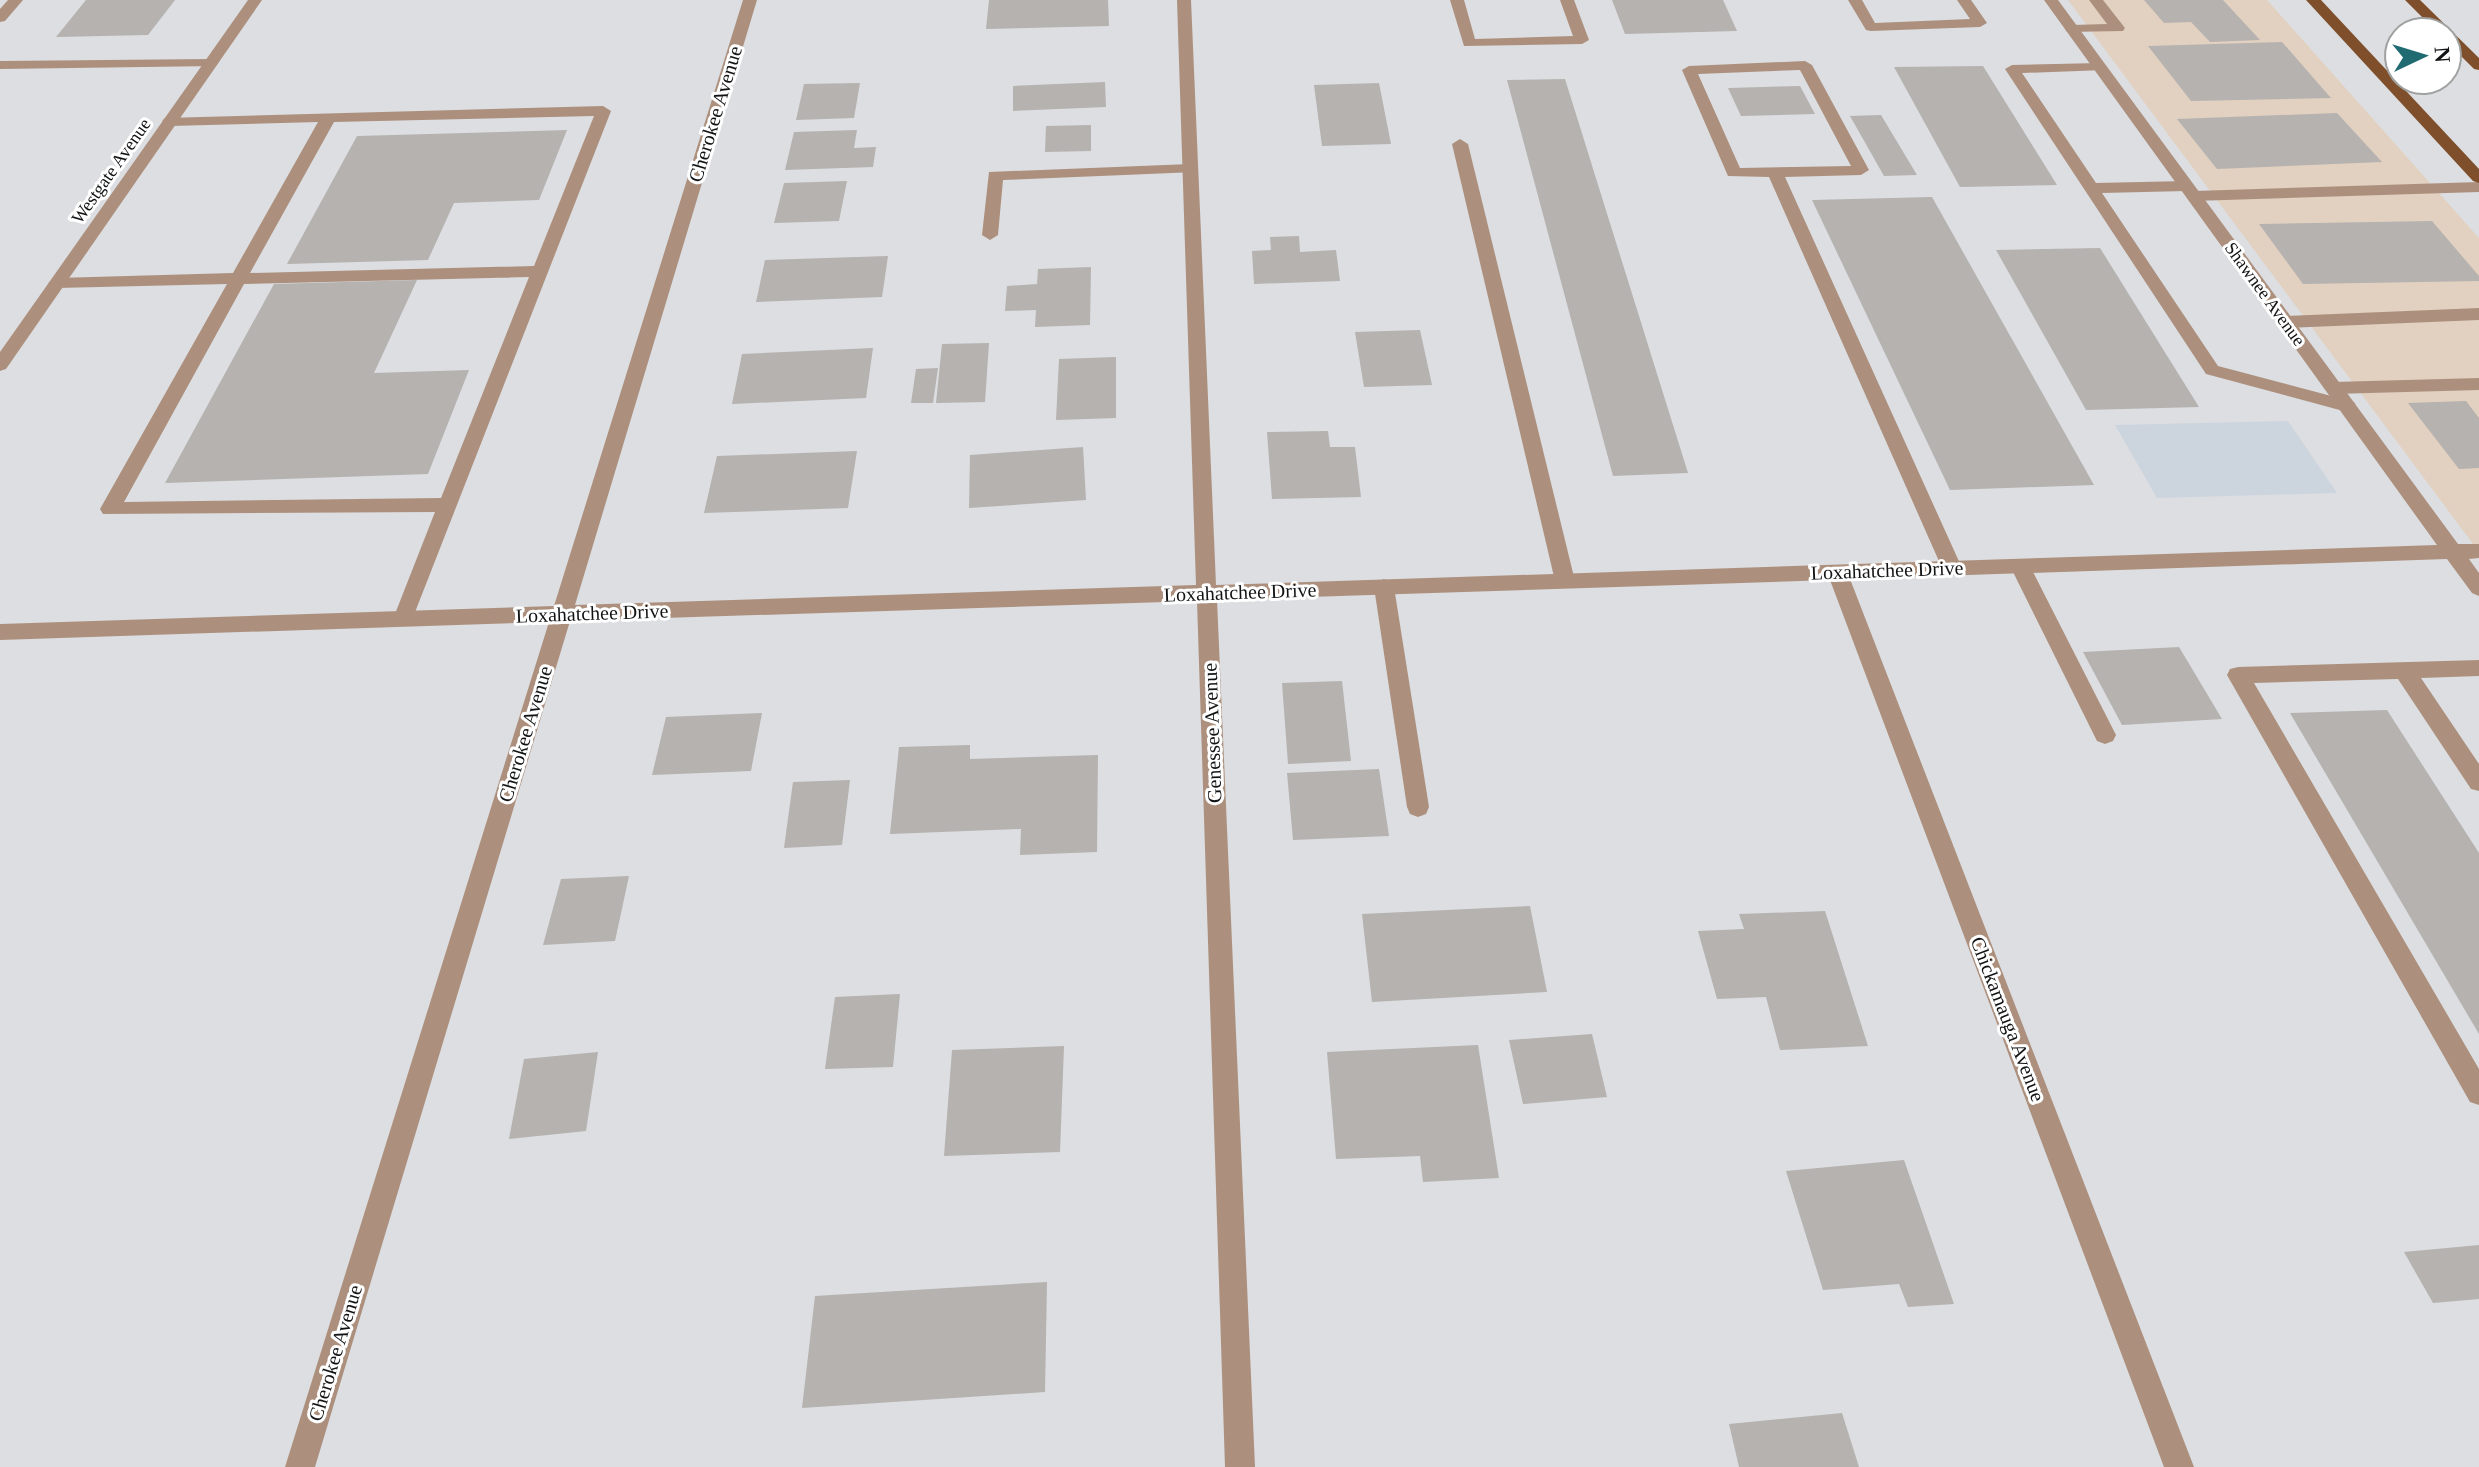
<svg xmlns="http://www.w3.org/2000/svg" width="2479" height="1467" font-family="'Times New Roman',serif">
<style>
.commercial{fill:#e2d1c0}
.built{fill:#ccd4dd}
.building{fill:#b5b2af}
.lines{fill:none;stroke-linecap:round;stroke-linejoin:round}
.service{fill:#ac907d;fill-rule:evenodd}
.minor{fill:#ac907d;fill-rule:evenodd}
.tertiary{fill:#ac907d;fill-rule:evenodd}
.primary{fill:#7e4f2a;fill-rule:evenodd}
.labels{text-anchor:middle;dominant-baseline:central;stroke-width:6;stroke-linejoin:round;paint-order:stroke}
.far-street-label{font-size:18px;fill:#121314;stroke:#fff}
.street-label{font-size:20px;fill:#121314;stroke:#fff}
</style>
<rect width="100%" height="100%" fill="#dcdee2"/>
<!-- commercial -->
<path class="commercial" d="M2068,0h199l212,238v314z"/>
<!-- built -->
<path class="built" d="M2288,421l49,72 -180,5 -42,-73z"/>
<!-- building -->
<g class="building">
<path d="M86,0h89l-27,35 -92,2z"/>
<path d="M989,0h119l1,26 -123,3z"/>
<path d="M1612,0h111l14,31 -112,3z"/>
<path d="M2144,0h79l37,40 -50,2 -19,-20 -27,1z"/>
<path d="M2282,42l49,56 -140,3 -43,-55z"/>
<path d="M1983,66l74,119 -97,2 -66,-120z"/>
<path d="M1565,79l123,394 -75,3 -106,-396z"/>
<path d="M1105,82l1,25 -93,4v-25z"/>
<path d="M860,83l-6,35 -58,2 8,-36z"/>
<path d="M1379,83l12,61 -69,2 -8,-61z"/>
<path d="M1800,86l15,28 -74,2 -13,-28z"/>
<path d="M2337,113l45,49 -165,7 -40,-50z"/>
<path d="M1881,115l36,60 -33,1 -34,-60z"/>
<path d="M1091,125v26l-46,1 1,-26z"/>
<path d="M567,130l-28,70 -85,3 -26,57 -141,4 70,-128z"/>
<path d="M857,130l-3,18 22,-1 -3,20 -88,3 9,-38z"/>
<path d="M847,181l-8,40 -65,2 10,-40z"/>
<path d="M1932,197l162,288 -144,5 -138,-290z"/>
<path d="M2432,221l47,55v5l-176,3 -44,-60z"/>
<path d="M1299,236l1,16 36,-2 4,31 -86,3 -2,-33 19,-1 -1,-13z"/>
<path d="M2100,248l99,159 -113,3 -90,-160z"/>
<path d="M888,256l-6,41 -126,5 9,-42z"/>
<path d="M1091,267l-1,58 -55,2 1,-17 -31,1 2,-25 30,-2 1,-15z"/>
<path d="M417,280l-43,93 95,-3 -41,104 -263,9 109,-199z"/>
<path d="M1420,330l12,55 -68,2 -9,-55z"/>
<path d="M989,343l-4,59 -49,1 6,-59z"/>
<path d="M873,348l-7,50 -134,6 10,-50z"/>
<path d="M1116,357v61l-60,2 3,-61z"/>
<path d="M938,368l-5,35h-22l5,-34z"/>
<path d="M2466,401l13,17v50l-20,1 -51,-66z"/>
<path d="M1328,431l2,16h25l6,50 -89,2 -5,-67z"/>
<path d="M1083,447l3,53 -117,8 1,-53z"/>
<path d="M857,451l-9,57 -144,5 13,-57z"/>
<path d="M2179,647l43,72 -100,6 -39,-73z"/>
<path d="M1342,681l9,80 -63,3 -6,-81z"/>
<path d="M2387,710l92,143v181l-189,-321z"/>
<path d="M762,713l-11,58 -99,4 14,-58z"/>
<path d="M970,745v14l128,-4 -1,97 -77,3 1,-26 -131,5 9,-87z"/>
<path d="M1379,769l10,67 -96,4 -6,-67z"/>
<path d="M850,780l-8,65 -58,3 9,-66z"/>
<path d="M629,876l-14,65 -72,4 18,-66z"/>
<path d="M1530,906l17,86 -175,10 -10,-88z"/>
<path d="M1825,911l43,135 -88,4 -14,-53 -49,2 -19,-68 46,-2 -5,-15z"/>
<path d="M900,994l-7,73 -68,2 10,-72z"/>
<path d="M1592,1034l15,63 -84,7 -14,-64z"/>
<path d="M1478,1045l21,133 -76,4 -3,-26 -84,3 -9,-107z"/>
<path d="M1064,1046l-4,106 -116,4 8,-106z"/>
<path d="M598,1052l-12,79 -77,8 15,-80z"/>
<path d="M1904,1160l50,144 -46,3 -9,-23 -76,6 -37,-119z"/>
<path d="M2479,1245v54l-46,4 -29,-51z"/>
<path d="M1047,1282l-2,110 -243,16 13,-112z"/>
<path d="M1842,1413l17,54h-120l-10,-43z"/>
</g>
<g class="lines">
<!-- service -->
<g class="service">
<path d="M8,0h15l-18,21 -5,1v-13z"/>
<path d="M1450,0h14l11,39 98,-3 -13,-36h14l15,40 -7,4 -118,2z"/>
<path d="M1848,0h14l13,23 95,-4 -13,-19h14l16,23 -7,4 -109,4 -5,-1z"/>
<path d="M2089,0h14l22,28 -2,3 -56,1 -2,-3 7,-4 35,-1z"/>
<path d="M211,59l7,4 -2,3 -216,3v-8z"/>
<path d="M1805,61l7,4 57,105 -8,5 -76,2 177,391 -3,5h-14l-3,-5 -173,-391 -41,-1 -46,-106 7,-4zM1800,70l51,96 -111,2 -42,-94z"/>
<path d="M2100,63l7,4 -2,3 -83,3 74,110 90,-2 8,5 -8,5 -84,2 116,173 136,36 2,4 -2,4 -7,2 -141,-38 -201,-305 7,-4z"/>
<path d="M603,106l8,5 -201,514h-14l-3,-6 42,-107 -332,2 -3,-5 127,-225 -170,4 -9,-5 9,-5 176,-5 85,-151 -148,4 -8,-5 3,-3zM594,116l-60,150 -284,7 84,-151zM529,277l-88,221 -317,4 120,-218z"/>
<path d="M1460,139l8,5 107,437 -3,5h-14l-3,-5 -103,-437z"/>
<path d="M1190,164l8,5 -2,3 -193,8 -5,55 -8,5 -8,-5 7,-63z"/>
<path d="M2479,182v10l-285,9 -8,-5 8,-5z"/>
<path d="M2479,308v12l-194,8 -9,-6 9,-6z"/>
<path d="M2479,378v12l-146,4 -9,-6 9,-6z"/>
<path d="M2020,559l7,2 3,5 86,169 -3,6 -8,3 -8,-3 -3,-6 -84,-169 3,-5z"/>
<path d="M1384,579l7,3 3,5 35,220 -3,7 -8,3 -8,-3 -3,-7 -33,-220 3,-5z"/>
<path d="M2479,660v16l-58,2 58,86v27l-8,-2 -73,-110 -144,4 225,386v36l-9,-3 -243,-427 3,-6 8,-2z"/>
</g>
<!-- minor -->
<path class="minor" d="M743,0h14l-182,605 621,-20 -19,-585h14l25,585 1221,-40 -393,-545h14l400,544h21v14l-10,1 10,14v23l-7,-3 -25,-34 -597,20 344,888h-30l-334,-887 -613,20 38,867h-30l-28,-866 -627,20 -255,846h-30l264,-845 -549,18v-16l554,-18z"/>
<!-- tertiary -->
<path class="tertiary" d="M248,0h14l-256,369 -6,2v-19z"/>
<!-- primary -->
<g class="primary">
<path d="M2306,0h15l158,169v14l-6,-2z"/>
<path d="M2405,0h15l59,58v12l-5,-1 -27,-27v-10h-10z"/>
</g>
</g>
<g class="labels">
<!-- far-street labels -->
<g class="far-street-label">
<text transform="translate(111 171) rotate(-55)">Westgate Avenue</text>
<text transform="translate(2265 294) rotate(54)">Shawnee Avenue</text>
</g>
<!-- street labels -->
<g class="street-label">
<text transform="translate(715 114) rotate(-73)">Cherokee Avenue</text>
<text transform="translate(1887 570) rotate(-2)">Loxahatchee Drive</text>
<text transform="translate(1240 592) rotate(-2)">Loxahatchee Drive</text>
<text transform="translate(592 613) rotate(-2)">Loxahatchee Drive</text>
<text transform="translate(1212 733) rotate(-92)">Genessee Avenue</text>
<text transform="translate(525 734) rotate(-73)">Cherokee Avenue</text>
<text transform="translate(2008 1019) rotate(69)">Chickamauga Avenue</text>
<text transform="translate(335 1353) rotate(-73)">Cherokee Avenue</text>
</g>
</g>
<!-- north arrow -->
<g transform="translate(2423 56) rotate(86)"><circle r="38" fill="#ffffff" stroke="#a0a1a1" stroke-width="2"/>
<path d="M0-6L14 30L0 20L-14 30Z" fill="#206b72"/>
<text y="-12" font-size="22" font-weight="bold" text-anchor="middle" fill="#121314">N</text>
</g>
</svg>
